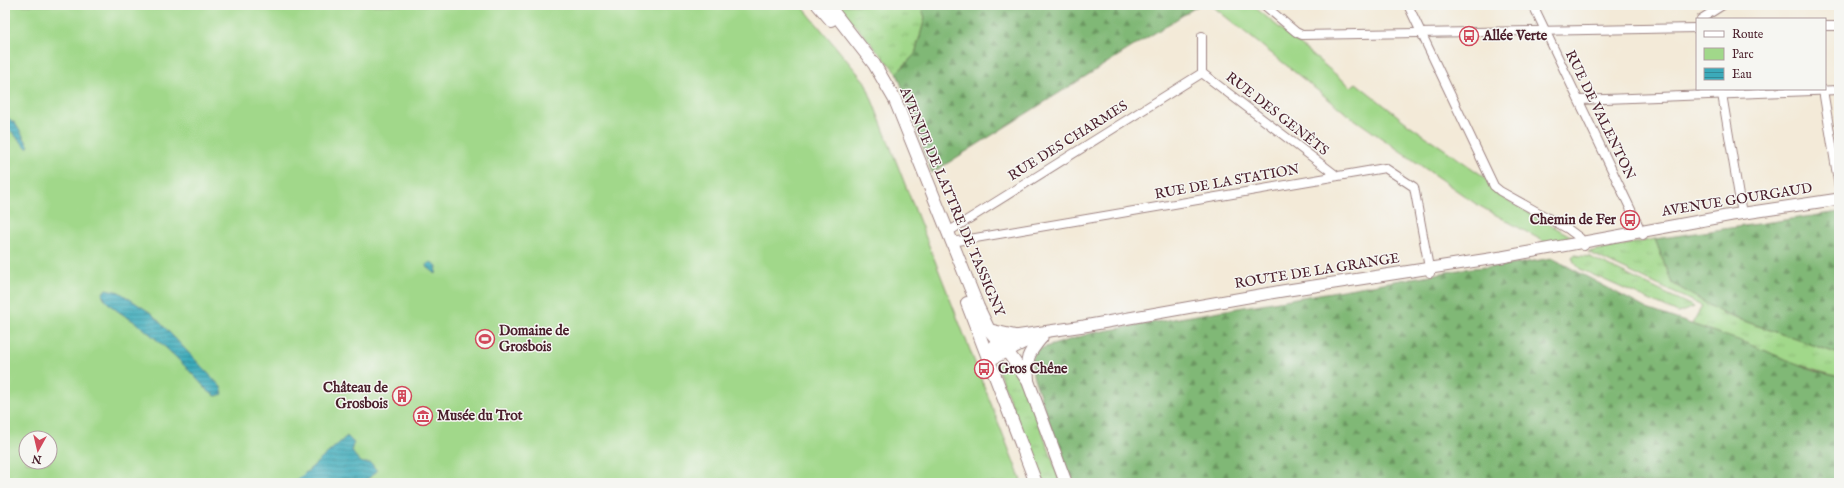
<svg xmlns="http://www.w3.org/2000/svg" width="1844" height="488" font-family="'IM FELL English',serif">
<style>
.grass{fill:url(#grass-tufts);stroke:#767c5a}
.forest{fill:url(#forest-firs);stroke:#656c50}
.park{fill:#a1d88a;stroke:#767c5a;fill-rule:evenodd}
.water{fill:url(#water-rules);stroke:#426472}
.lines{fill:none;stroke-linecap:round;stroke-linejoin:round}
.street-casing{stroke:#9e8482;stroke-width:10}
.secondary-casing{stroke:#9e8482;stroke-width:13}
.primary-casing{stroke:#9e8482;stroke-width:14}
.street{stroke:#fff;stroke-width:8}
.secondary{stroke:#fff;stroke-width:11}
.primary{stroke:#fff;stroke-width:12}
.labels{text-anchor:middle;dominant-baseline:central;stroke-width:3;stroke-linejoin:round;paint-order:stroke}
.poi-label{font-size:14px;font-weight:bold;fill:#4a1f2b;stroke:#f6f6f2;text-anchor:start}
.street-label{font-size:14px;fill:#4a1f2b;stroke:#f6f6f2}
</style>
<defs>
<pattern id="grass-tufts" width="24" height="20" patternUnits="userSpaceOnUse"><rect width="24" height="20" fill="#a1d88a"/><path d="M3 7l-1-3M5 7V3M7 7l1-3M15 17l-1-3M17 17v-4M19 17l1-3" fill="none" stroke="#8cb977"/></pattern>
<pattern id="forest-firs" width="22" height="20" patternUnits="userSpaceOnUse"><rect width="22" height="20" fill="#80b876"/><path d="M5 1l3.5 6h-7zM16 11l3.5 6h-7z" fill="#6b9561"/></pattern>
<pattern id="water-rules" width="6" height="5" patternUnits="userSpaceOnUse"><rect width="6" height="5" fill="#3baaba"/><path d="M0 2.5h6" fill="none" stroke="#348a97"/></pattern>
</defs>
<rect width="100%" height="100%" fill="#f6f6f2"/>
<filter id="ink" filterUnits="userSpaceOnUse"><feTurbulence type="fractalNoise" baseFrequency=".025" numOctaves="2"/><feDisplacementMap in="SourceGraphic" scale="8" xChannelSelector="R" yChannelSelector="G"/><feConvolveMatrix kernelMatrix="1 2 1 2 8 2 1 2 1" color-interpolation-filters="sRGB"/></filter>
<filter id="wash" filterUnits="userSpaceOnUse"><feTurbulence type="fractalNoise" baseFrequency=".012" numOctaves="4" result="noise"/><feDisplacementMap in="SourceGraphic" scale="16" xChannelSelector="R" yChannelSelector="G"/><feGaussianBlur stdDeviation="0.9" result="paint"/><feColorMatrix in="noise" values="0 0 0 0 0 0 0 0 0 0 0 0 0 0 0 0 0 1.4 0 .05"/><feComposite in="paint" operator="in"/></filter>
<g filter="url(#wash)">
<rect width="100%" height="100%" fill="#f3ead8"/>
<!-- grass -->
<g class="grass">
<path d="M837,5h84l4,13 -10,36 -18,19z"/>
<path d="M1655,239l17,44 52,31 115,40v23c-50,-13 -98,-36 -147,-53l10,-18 -114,-54z"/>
<path d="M1574,255l16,2 104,50 -16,6 -98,-44 -6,-7 -2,-5z"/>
<path d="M1007,360c26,36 38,82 54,123h-19l-46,-118z"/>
</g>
<!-- forest -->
<g class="forest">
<path d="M921,5h278l-267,168 -35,-100 18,-19 10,-36z"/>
<path d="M1839,212v142l-115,-40 -52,-31 -17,-44z"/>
<path d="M1552,258l95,51 91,31 77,31 24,6v106h-769l-37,-108 -1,-17 4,-8 56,-17 379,-65 33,-2z"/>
</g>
<!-- park -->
<g class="park">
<path d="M5,5h796l64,77 157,401h-1017zM26,438h24v24h-24z"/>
<path d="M1211,5h41l99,82 5,-4 52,41 81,56 9,15 74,42 1,5 -25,4 -5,-5 -67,-37 -129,-90z"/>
</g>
<!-- water -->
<g class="water">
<path d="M5,116l10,7 14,23 -2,2 -22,-23z"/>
<path d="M431,262l6,4 -1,8 -9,-7v-3z"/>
<path d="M106,289l13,3 32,21 70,74 2,7 -7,2c-9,-4 -13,-11 -20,-18 -17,-19 -37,-37 -57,-53 -12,-9 -31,-17 -37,-31z"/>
<path d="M347,436l7,7c-6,9 3,14 8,20h9l6,8 -14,12h-69z"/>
</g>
</g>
<g filter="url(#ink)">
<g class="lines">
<!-- street casing -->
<g class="street-casing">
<g id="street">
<path d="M1264,5l32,27 6,3 395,-7"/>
<path d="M1408,5l86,181 6,5 68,38 12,9 4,8"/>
<path d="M1533,5l110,230"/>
<path d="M1701,19l22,-14"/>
<path d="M1825,26h14"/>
<path d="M1202,73l135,103"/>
<path d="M1202,73v-37"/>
<path d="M1823,90l16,97"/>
<path d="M1722,94l20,120"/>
<path d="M1580,100l259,-10"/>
<path d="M948,232l254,-159"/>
<path d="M952,242l433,-74 29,19 16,86"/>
</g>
</g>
<!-- secondary casing -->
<g class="secondary-casing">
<g id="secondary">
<path d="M986,350l29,-14 69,-10 198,-35 220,-34 230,-42 107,-16"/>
<path d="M990,360l33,-17 19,-5"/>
</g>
</g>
<!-- primary casing -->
<g class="primary-casing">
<g id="primary">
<path d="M818,5l13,15"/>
<path d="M828,5l46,59 21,36 83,207 11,23 18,21 21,30 38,102"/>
<path d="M967,303l69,180"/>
<path d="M989,330l26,6"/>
<path d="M1028,380c-2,-22 -1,-25 13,-42"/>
</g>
</g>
<!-- street -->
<use href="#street" class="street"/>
<!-- secondary -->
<use href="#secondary" class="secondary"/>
<!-- primary -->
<use href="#primary" class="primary"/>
</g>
</g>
<!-- icons -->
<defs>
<g id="bus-ring" transform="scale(1)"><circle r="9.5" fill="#f6f6f2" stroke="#d1495b" stroke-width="1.5"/><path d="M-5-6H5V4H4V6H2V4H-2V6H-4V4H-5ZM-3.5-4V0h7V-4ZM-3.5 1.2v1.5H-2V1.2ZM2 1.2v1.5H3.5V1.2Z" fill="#d1495b"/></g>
<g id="stadium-ring" transform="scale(1)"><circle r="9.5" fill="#f6f6f2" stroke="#d1495b" stroke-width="1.5"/><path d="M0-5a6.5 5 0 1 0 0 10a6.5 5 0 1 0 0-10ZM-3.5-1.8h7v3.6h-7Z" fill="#d1495b"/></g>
<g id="building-ring" transform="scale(1)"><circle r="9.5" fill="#f6f6f2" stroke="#d1495b" stroke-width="1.5"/><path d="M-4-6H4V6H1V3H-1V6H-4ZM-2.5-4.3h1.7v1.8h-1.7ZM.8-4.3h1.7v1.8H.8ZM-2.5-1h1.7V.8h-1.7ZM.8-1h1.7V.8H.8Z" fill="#d1495b"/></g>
<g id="museum-ring" transform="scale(1)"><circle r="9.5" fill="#f6f6f2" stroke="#d1495b" stroke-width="1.5"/><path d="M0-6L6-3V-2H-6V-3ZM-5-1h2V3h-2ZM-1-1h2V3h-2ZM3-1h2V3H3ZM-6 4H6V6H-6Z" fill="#d1495b"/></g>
</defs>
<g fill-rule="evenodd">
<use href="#bus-ring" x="1469" y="36"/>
<use href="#bus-ring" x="1630" y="220"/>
<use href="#stadium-ring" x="485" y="339"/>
<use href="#bus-ring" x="984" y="369"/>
<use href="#building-ring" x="402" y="396"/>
<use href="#museum-ring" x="423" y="416"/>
</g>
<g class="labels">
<!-- poi labels -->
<g class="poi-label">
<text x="1483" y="36">Allée Verte</text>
<text x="1616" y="220" text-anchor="end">Chemin de Fer</text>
<text x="499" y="331">Domaine de<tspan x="499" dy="16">Grosbois</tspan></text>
<text x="998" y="369">Gros Chêne</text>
<text x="388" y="388" text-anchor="end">Château de<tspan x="388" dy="16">Grosbois</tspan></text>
<text x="437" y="416">Musée du Trot</text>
</g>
<!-- street labels -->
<g class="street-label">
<text transform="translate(1277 114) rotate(38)">RUE DES GENÊTS</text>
<text transform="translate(1600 115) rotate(64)">RUE DE VALENTON</text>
<text transform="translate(1068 141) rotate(-32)">RUE DES CHARMES</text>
<text transform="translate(1227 182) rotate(-10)">RUE DE LA STATION</text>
<text transform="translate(1737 200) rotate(-9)">AVENUE GOURGAUD</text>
<text transform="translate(952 202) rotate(67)">AVENUE DE LATTRE DE TASSIGNY</text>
<text transform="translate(1317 271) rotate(-9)">ROUTE DE LA GRANGE</text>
</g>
</g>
<!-- margin -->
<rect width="1844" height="488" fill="none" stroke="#f6f6f2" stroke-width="20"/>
<!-- legend -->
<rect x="1696" y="18" width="130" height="72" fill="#f6f6f2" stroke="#b1a0a2"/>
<rect x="1704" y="31" width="20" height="6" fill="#ffffff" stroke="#b1a0a2"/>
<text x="1732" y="38" font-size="12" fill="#4a1f2b">Route</text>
<rect x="1704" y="48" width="20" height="12" fill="#a1d88a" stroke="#b1a0a2"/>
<text x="1732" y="58" font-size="12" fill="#4a1f2b">Parc</text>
<rect x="1704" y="68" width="20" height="12" fill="url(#water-rules)" stroke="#b1a0a2"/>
<text x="1732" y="78" font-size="12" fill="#4a1f2b">Eau</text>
<!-- north arrow -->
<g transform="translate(38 450) rotate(188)"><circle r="19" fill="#f6f6f2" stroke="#b1a0a2"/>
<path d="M0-3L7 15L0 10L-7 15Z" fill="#d1495b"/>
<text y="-6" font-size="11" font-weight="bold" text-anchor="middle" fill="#4a1f2b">N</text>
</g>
</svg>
